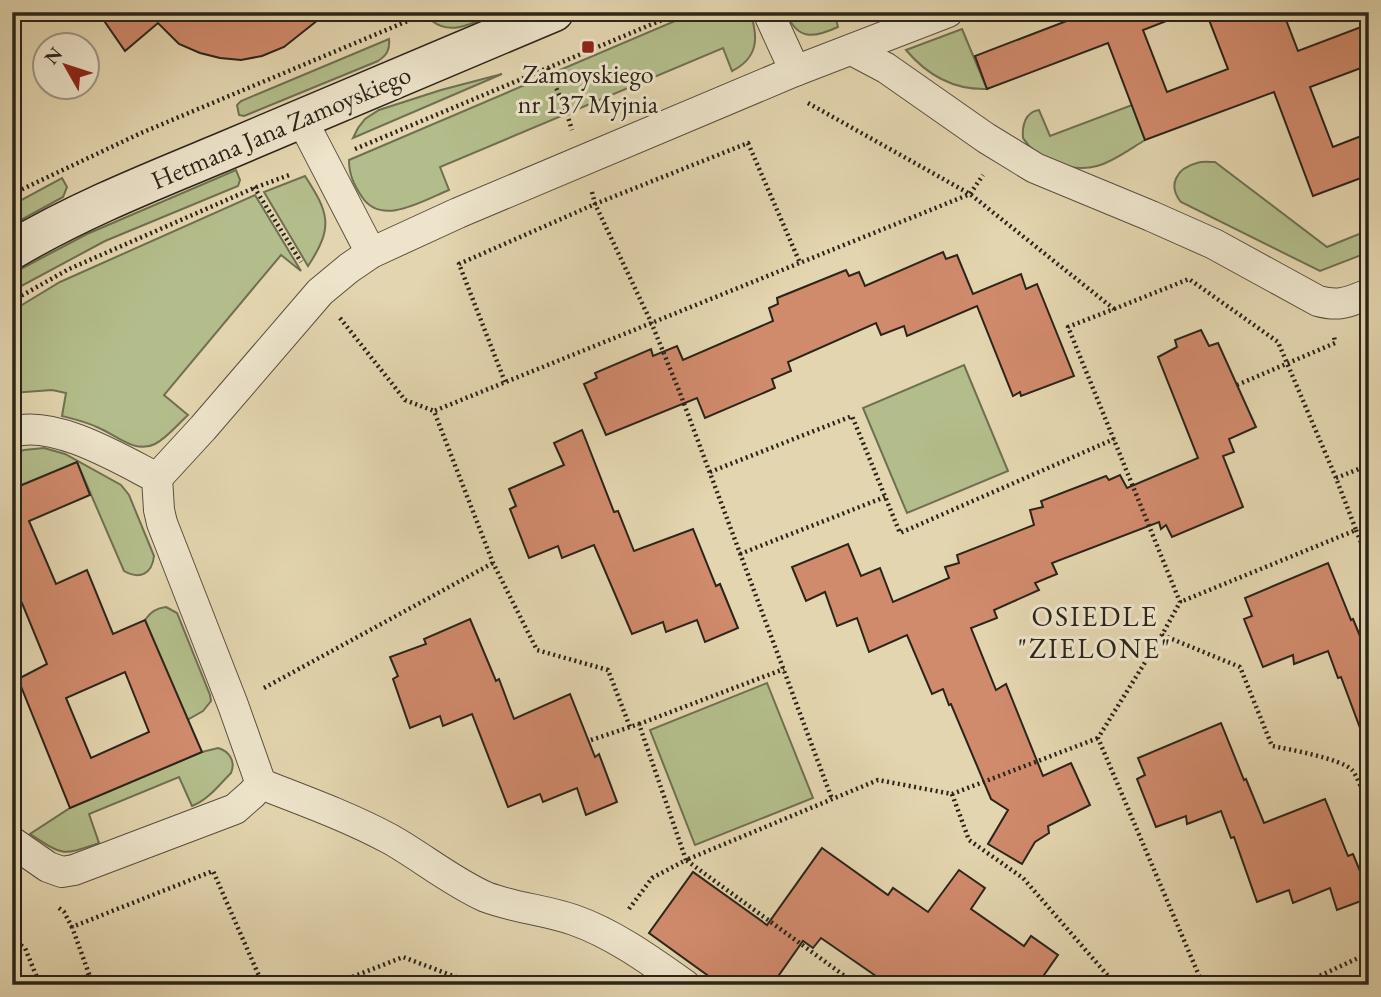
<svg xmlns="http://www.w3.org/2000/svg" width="1381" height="997" font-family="'EB Garamond',serif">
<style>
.green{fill:#b3bd8b;stroke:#6f7052;stroke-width:2}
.building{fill:#d08a6c;stroke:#2b241a;stroke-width:2;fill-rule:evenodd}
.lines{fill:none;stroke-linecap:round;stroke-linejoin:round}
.street-casing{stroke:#59503f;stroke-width:32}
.secondary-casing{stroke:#2b241a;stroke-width:41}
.path{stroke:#2b241a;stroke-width:4.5;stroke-dasharray:2 3.5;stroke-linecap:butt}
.street{stroke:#ede4cb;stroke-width:30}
.secondary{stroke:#ede4cb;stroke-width:38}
.poi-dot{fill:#8f2418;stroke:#ede4cb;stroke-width:2.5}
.labels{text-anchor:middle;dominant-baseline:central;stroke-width:6;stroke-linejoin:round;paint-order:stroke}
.poi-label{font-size:26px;fill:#2b241a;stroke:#ede4cb}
.street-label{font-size:26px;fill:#2b241a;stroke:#ede4cb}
.neighbourhood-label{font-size:28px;letter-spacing:2px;fill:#2b241a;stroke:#ede4cb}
</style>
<rect width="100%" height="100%" fill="#e3d5af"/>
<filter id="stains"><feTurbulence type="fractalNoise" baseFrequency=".00286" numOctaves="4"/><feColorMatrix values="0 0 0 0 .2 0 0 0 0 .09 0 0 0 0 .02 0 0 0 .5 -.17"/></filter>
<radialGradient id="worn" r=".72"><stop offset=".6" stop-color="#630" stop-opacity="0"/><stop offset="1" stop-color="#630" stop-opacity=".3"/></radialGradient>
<!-- green -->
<g class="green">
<path d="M454,12h44c-22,9 -45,25 -66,9z"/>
<path d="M696,12h54c9,26 8,46 -18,59l-9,-23 -283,119 9,23c-25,10 -67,37 -87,7 -8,-12 -13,-22 -13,-37z"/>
<path d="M786,12h48l4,15c-24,11 -41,14 -52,-15z"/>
<path d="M962,29l25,60c-33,1 -60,-14 -81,-39z"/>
<path d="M389,39c1,11 -2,16 -11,22l-134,55 -5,-1 -2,-10 4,-4z"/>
<path d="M502,74l-149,64 5,-10 7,-9 14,-9 62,-20z"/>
<path d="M1132,105l13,35c-15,9 -32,22 -48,26 -25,7 -60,-6 -74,-28 -1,-12 2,-26 16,-28l11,26z"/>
<path d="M1215,162l112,85 42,-17v22l-49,19 -139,-69c-14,-17 -4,-34 16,-39 5,-2 12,-1 18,-1z"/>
<path d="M236,170l4,10 -2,6 -133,55 -93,50v-17l3,-2 72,-38z"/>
<path d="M305,176c24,37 29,51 3,90l-44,-74z"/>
<path d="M62,178l5,9 -4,10 -51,28v-20z"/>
<path d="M255,195l46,76 -20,-16 -117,140 24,20c-10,9 -21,23 -33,29 -20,10 -39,-9 -56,-16 -12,-6 -25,-9 -37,-12l4,-23 -14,-3 -40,3v-82l48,-29z"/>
<path d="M964,365l44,106 -101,42 -44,-105z"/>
<path d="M44,448l21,6 56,31 8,10 25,61c-2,18 -14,24 -30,15l-47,-109 -65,27v-35l12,-4z"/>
<path d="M166,607l11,6 33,82 1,6 -8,10 -16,9 -42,-100c6,-8 11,-12 21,-13z"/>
<path d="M767,683l46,115 -118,47 -45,-115z"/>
<path d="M218,748c11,3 18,13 13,25 -12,12 -23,27 -39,33l-13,-29 -90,37 10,29c-38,13 -35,13 -69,-9l40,-26 132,-56z"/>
</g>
<!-- building -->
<g class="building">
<path d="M98,12h105l20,9h19l19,-5 5,-4h62l-44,35 -22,9 -21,4 -21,-2 -20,-5 -21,-9 -21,-21 -33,28z"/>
<path d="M1090,12h91l1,3 -39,15 24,62 61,-23 -22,-57h77l15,39 71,-27v41l-59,22 23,60 36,-14v42l-56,21 -39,-104 -129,48 -37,-97 -121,46 -12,-33z"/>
<path d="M943,252l3,7 11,-4 16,39 48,-20 5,15 11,-5 37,92 -53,20 -1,-4 -7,4 -36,-90 -70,30 -3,-10 -23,9 -5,-12 -88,39 3,9 -19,8 3,9 -70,30 -8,-20 -91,37 -22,-51 13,-6 -2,-5 56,-24 2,7 24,-10 6,14 90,-39 -4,-13 9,-4 -1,-6 69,-28 3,6 10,-4 6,14z"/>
<path d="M1201,330l8,16 9,-3 38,84 -27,12 5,13 -11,4 20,51 -71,30 -6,-12 -5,4 -2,-7 -107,41 5,11 -22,9 4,7 -45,20 3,8 -26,10 25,62 10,-6 37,92 28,-13 19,42 -42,21 1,7 -14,9 -13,22 -34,-20 20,-34 -17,-11 -40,-95 -2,1 -6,-16 -11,5 -25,-59 -38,17 -12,-34 -20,8 -12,-34 -19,9 -14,-34 56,-23 13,32 19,-8 13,34 56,-24 -4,-11 14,-4 -2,-8 77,-30 -4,-15 13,-3 -2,-6 65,-25 3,4 11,-5 7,13 71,-30 -40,-101 19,-10 -2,-7z"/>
<path d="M582,430l32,82 4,-1 16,40 59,-22 23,57 4,-2 18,44 -33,14 -8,-22 -31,12 -3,-10 -31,12 -38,-89 -32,13 -4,-12 -29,12 -19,-49 6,-3 -7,-17 55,-24 -10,-22z"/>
<path d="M77,462l13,33 -61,26 27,63 31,-14 26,64 32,-14 57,132 -132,56 -52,-129 29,-15 -25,-61 -10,4v-126l3,7zM125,672l24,60 -58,26 -25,-60z"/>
<path d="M1328,563l23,57 2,-1 16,39v85l-3,1 -25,-67 -3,1 -10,-27 -34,13 -1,-9 -30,12 -19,-48 8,-3 -7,-18z"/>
<path d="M470,619l26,62 3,-2 15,40 56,-25 25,63 4,-3 18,48 -31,13 -9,-27 -34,14 -3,-8 -32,13 -36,-93 -29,12 -3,-10 -30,12 -17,-49 5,-3 -8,-19 36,-13 -2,-5z"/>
<path d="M1221,723l23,57 2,-1 18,44 61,-24 23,57 5,-2 16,39v5l-32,12 -7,-22 -37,15 -4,-13 -32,12 -23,-65 -3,1 -10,-27 -34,13 -1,-8 -30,11 -19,-48 8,-4 -7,-17z"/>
<path d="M822,848l66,47 5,-7 35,24 31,-42 26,18 -14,21 53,37 7,-10 27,19 -21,30h-148l-68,-47 -8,10 -10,-7 -31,44h-51l-72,-52 44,-61 74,53z"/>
</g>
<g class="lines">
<!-- street casing -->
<g class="street-casing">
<g id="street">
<path d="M768,12l27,59"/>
<path d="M852,50l34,18 100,70 49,30 116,48 63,28 104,57c22,6 30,1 51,-7"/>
<path d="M301,118l70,135"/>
<path d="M12,432c42,-13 108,27 145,46l2,32 3,13 71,182 28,79c44,17 88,33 129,55 32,18 62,43 96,58 29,11 60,13 88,23 40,14 77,41 111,65"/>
<path d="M157,478l46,-50 117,-136 29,-24 22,-15 87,-40 337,-142 153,-59"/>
<path d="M12,842l36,25 14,5 12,-2 161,-61 17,-15 9,-10"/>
</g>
</g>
<!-- secondary casing -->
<g class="secondary-casing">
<path id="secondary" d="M12,250c67,-40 141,-69 213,-99 109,-47 219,-93 329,-139"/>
</g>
<!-- path -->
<g class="path">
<path d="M548,68l19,46 5,16"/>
<path d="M808,103l162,91 144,115 -46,18 112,275 -18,33 -64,103 105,247"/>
<path d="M355,149l326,-137"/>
<path d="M254,187l47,75"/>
<path d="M592,192l3,12 56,118 29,71 152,406"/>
<path d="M12,194l129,-61 288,-121"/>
<path d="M12,301l57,-32 185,-81 38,-14"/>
<path d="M1114,309l75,-30 89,63 58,136 20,52 -176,72"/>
<path d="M340,318l65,82 29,11"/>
<path d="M505,382l-46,-118 136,-60 153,-61 52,120"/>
<path d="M1237,385l98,-42 -1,-7"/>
<path d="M710,472l142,-56 48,117 214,-94"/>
<path d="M1336,478l33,-13"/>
<path d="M1356,530l13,32"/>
<path d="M740,554l145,-57"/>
<path d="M1162,635l78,32 32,79c16,3 70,13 80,24 5,5 13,28 17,35"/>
<path d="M264,688l229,-125"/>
<path d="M639,724l145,-55"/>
<path d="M591,740l39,-13"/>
<path d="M952,794l17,46 54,38 93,107"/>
<path d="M59,908l5,4 8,15"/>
<path d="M629,909l23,-31 34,-18 -47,-136 -9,3 -22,-57 -71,-20 -44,-87 -59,-152 536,-217 13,-19"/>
<path d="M12,939l13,9 15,37"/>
<path d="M66,985l24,-10"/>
<path d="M93,985l-21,-58 141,-56 50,114"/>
<path d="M332,985l71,-28 74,28"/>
<path d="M857,985l-171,-125 192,-80 74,14 146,-56"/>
<path d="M857,985l5,-6 8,6"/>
<path d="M1300,985l69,-32"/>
</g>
<!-- street -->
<use href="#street" class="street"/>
<!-- secondary -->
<use href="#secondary" class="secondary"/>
</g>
<!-- markers -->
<rect class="poi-dot" x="581" y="40" width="14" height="14" rx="3.5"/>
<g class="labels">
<!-- poi labels -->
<g class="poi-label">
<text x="588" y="74">Zamoyskiego<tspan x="588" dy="30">nr 137 Myjnia</tspan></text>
</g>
<!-- street labels -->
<g class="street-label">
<text transform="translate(281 127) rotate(-23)">Hetmana Jana Zamoyskiego</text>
</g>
<!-- neighbourhood labels -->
<g class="neighbourhood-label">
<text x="1095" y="616">OSIEDLE<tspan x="1095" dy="32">"ZIELONE"</tspan></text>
</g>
</g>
<!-- margin -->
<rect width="1381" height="997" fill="none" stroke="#e3d5af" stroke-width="42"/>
<rect x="14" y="14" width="1353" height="969" fill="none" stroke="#2b241a" stroke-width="3.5"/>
<rect x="21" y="21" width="1339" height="955" fill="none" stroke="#2b241a" stroke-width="2"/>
<!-- north arrow -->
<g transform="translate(66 66) rotate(309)"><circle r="33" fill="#ede4cb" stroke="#9f9784" stroke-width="2"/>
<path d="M0-5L12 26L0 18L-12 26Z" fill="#8f2418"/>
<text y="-10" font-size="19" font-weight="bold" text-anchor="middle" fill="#2b241a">N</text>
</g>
<rect width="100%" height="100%" filter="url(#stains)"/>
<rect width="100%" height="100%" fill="url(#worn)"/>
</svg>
